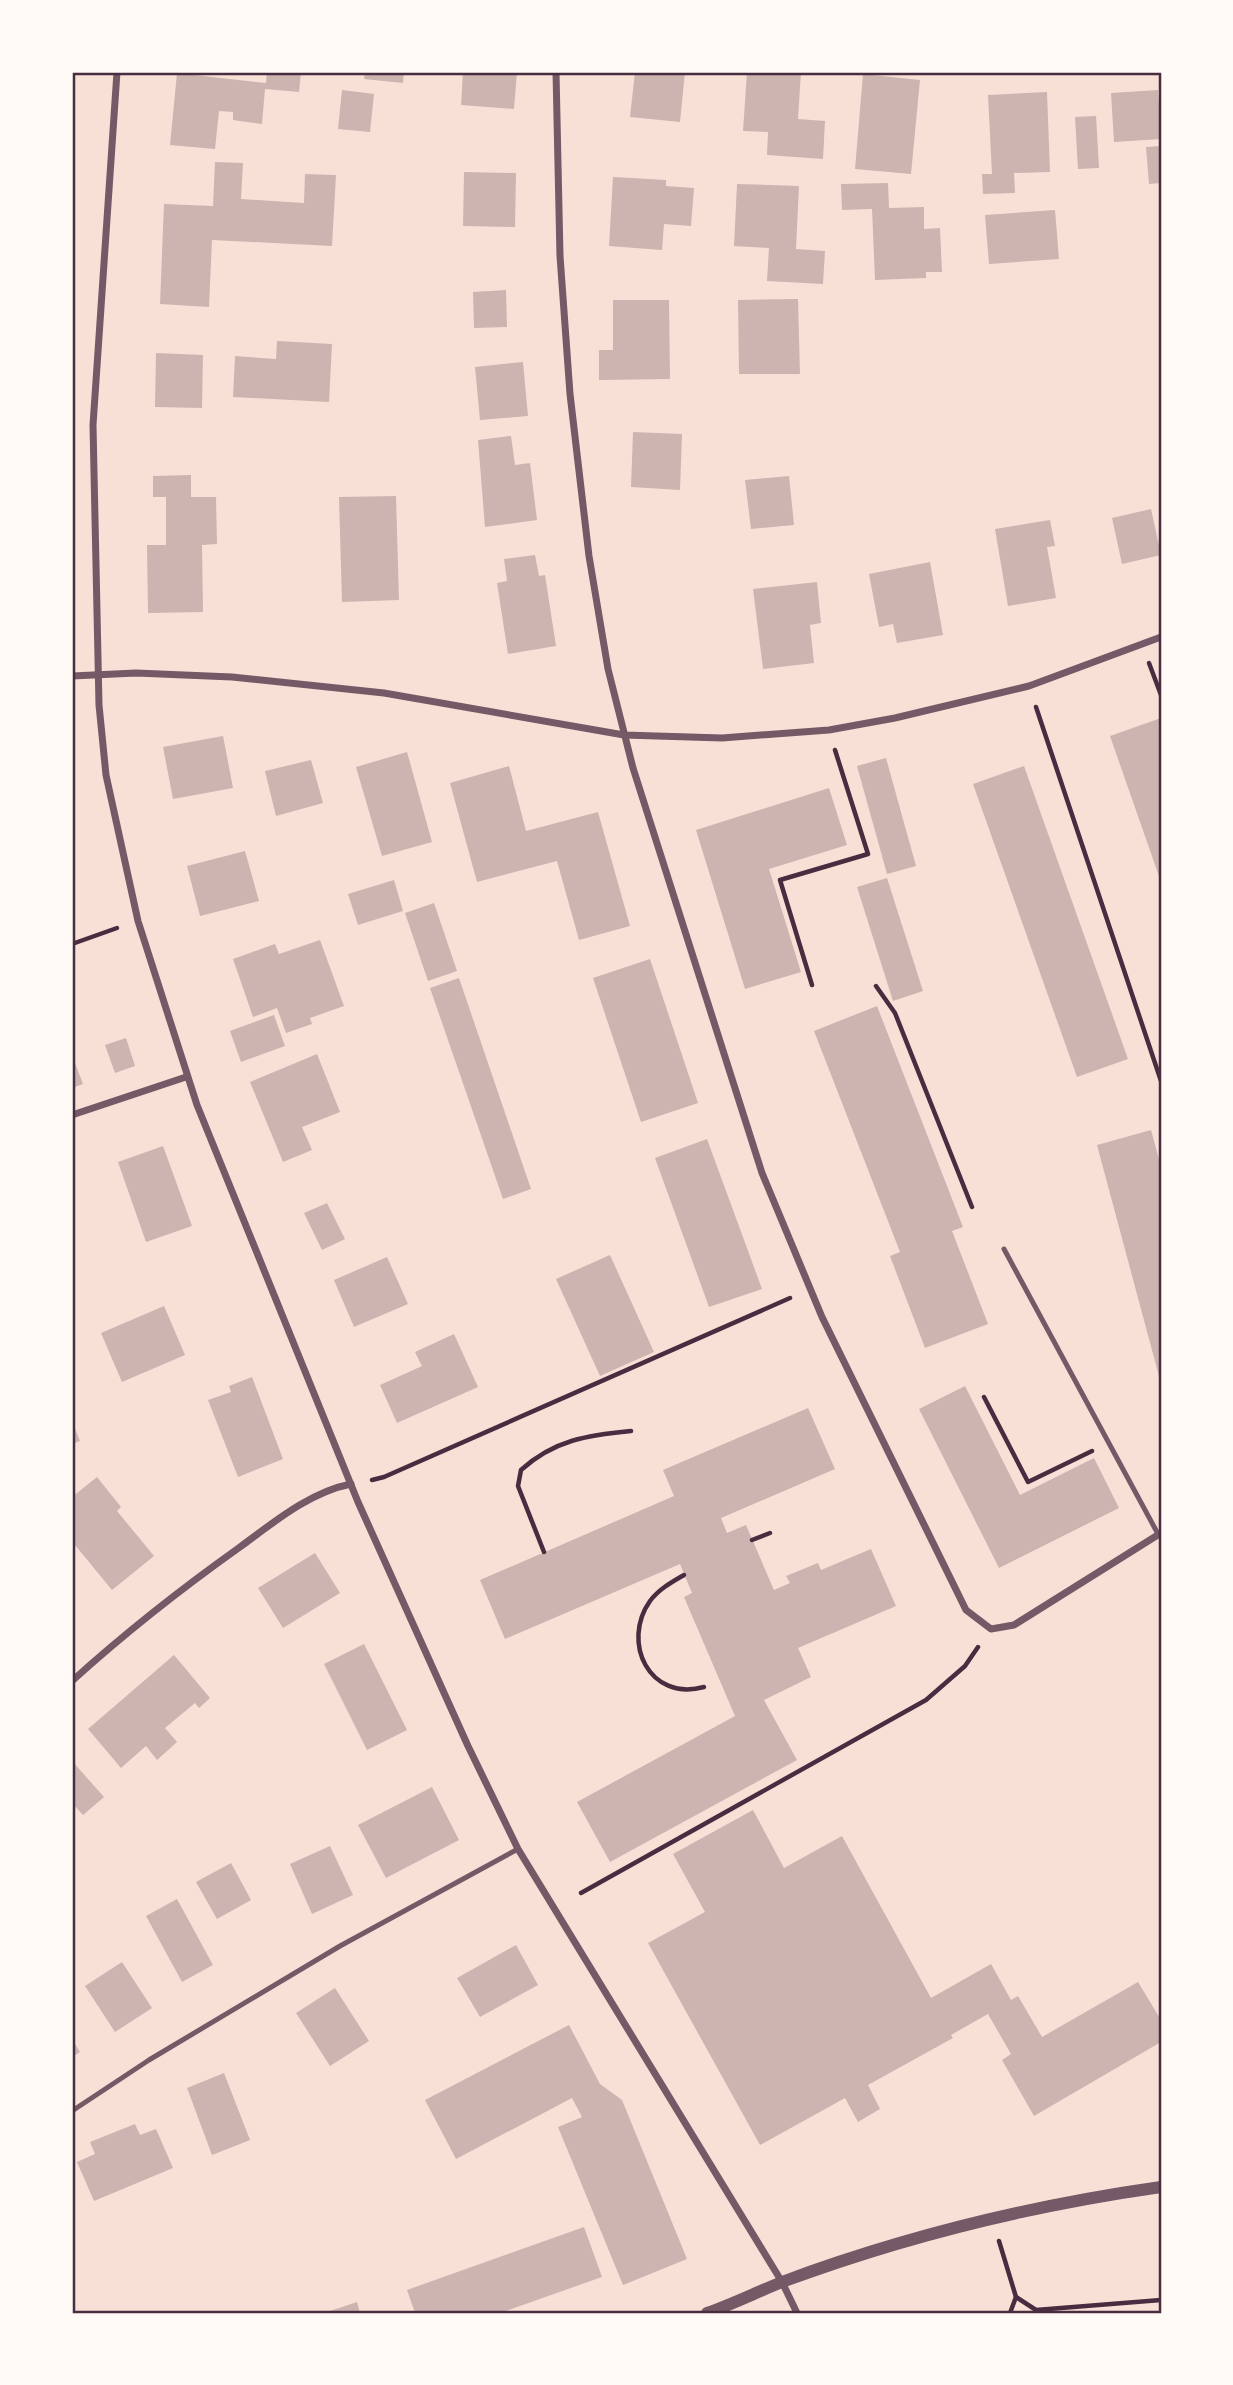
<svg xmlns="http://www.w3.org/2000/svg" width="1233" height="2385" font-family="'Exo 2',sans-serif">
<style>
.building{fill:#ccb4b1}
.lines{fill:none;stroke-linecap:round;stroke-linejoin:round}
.path{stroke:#4a2c40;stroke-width:4.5}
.service{stroke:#755966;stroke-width:5}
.minor{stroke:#755966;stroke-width:7}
.tertiary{stroke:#755966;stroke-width:12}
.neatline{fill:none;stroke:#4a2c40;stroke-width:2.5}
</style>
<rect width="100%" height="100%" fill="#f7e1d7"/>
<!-- building -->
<g class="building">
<path d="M267,72h34l-2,20 -34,-3 -3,35 -29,-4v-8l-14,-1 -4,38 -45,-4 7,-72 89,10z"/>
<path d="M365,72h39l-1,11 -39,-4z"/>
<path d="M463,72h54l-3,37 -53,-4z"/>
<path d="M635,72h50l-5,50 -50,-5z"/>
<path d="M747,72h54l-3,47 27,2 -2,38 -56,-4 1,-23 -25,-1z"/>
<path d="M863,74l57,6 -9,94 -56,-5z"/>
<path d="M342,90l32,4 -4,38 -32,-3z"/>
<path d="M1158,90l3,49 -47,3 -3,-49z"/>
<path d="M1047,92l3,80 -36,1 1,20 -32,1 -1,-20h10l-4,-79z"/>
<path d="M1096,116l3,52 -21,1 -3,-52z"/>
<path d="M1161,146v37l-12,1 -3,-37z"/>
<path d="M215,162l28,1 -2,36 63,4 1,-29 31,1 -4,71 -120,-6 -3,67 -49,-3 4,-100 49,2z"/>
<path d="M464,172l52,1 -1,54 -52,-1z"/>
<path d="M613,177l53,3v6l28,2 -3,38 -27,-2 -2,26 -53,-4z"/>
<path d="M888,183l1,25 35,-1v22l16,-1 2,44h-16v6l-51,2 -3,-71 -30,1 -1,-26z"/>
<path d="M737,184l62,2 -3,63 29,2 -2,33 -56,-3 2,-33 -35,-2z"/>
<path d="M1055,210l4,49 -70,5 -4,-49z"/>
<path d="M506,290l1,37 -33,1 -1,-36z"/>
<path d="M798,299l2,75h-61l-1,-74z"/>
<path d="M613,300h56l1,79 -71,1v-30h14z"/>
<path d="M277,341l55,3 -3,58 -96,-5 2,-41 41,3z"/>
<path d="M156,353l47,2 -1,53 -47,-1z"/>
<path d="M523,362l5,54 -48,4 -5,-53z"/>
<path d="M633,432l49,2 -2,56 -49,-3z"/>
<path d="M511,436l4,29 15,-2 7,57 -52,7 -7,-87z"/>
<path d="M191,475v22h25l1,47 -15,1 1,67 -55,1 -1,-68h19v-48h-13v-21z"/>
<path d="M789,476l5,49 -43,4 -6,-49z"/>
<path d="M396,496l3,104 -57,2 -3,-105z"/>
<path d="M1151,509l10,46 -39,9 -10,-46z"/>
<path d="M1050,520l5,26 -8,1 9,51 -48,8 -13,-77z"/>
<path d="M535,555l4,21 6,-1 11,71 -48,8 -11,-71 10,-2 -3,-22z"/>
<path d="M930,562l13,73 -46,8 -4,-19 -14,3 -10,-53z"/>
<path d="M817,582l4,41 -11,2 4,38 -51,6 -10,-80z"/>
<path d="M1161,718v164l-51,-146z"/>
<path d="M223,736l10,52 -60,11 -10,-52z"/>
<path d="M407,752l25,90 -50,14 -26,-89z"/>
<path d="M886,758l30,108 -29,8 -30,-108z"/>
<path d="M311,760l12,43 -47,13 -11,-45z"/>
<path d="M509,766l17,65 72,-19 32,114 -51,14 -22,-79 -80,21 -27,-99z"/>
<path d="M1024,766l104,293 -51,18 -104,-293z"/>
<path d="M829,788l18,57 -78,24 32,103 -56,17 -49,-159z"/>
<path d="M245,851l14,50 -59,15 -13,-50z"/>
<path d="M887,878l36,113 -30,10 -36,-114z"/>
<path d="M394,880l9,31 -45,14 -10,-31z"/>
<path d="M434,903l23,68 -29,10 -23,-68z"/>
<path d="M320,940l24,66 -34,12 2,6 -26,9 -9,-25 -24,9 -20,-58 42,-15 4,10z"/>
<path d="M650,959l48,144 -57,19 -48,-144z"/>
<path d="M459,978l72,211 -28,10 -73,-211z"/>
<path d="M877,1006l86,221 -11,4 36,93 -63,24 -35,-92 10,-4 -86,-221z"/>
<path d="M274,1015l11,31 -44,16 -11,-31z"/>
<path d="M126,1038l9,28 -20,7 -10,-28z"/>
<path d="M317,1054l23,58 -38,15 10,23 -29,12 -33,-80z"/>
<path d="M72,1055l11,29 -11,4z"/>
<path d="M1151,1130l10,37 -1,213 -63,-235z"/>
<path d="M707,1139l55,150 -53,18 -54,-149z"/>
<path d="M163,1146l29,80 -46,16 -28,-80z"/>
<path d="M327,1203l18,36 -23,11 -18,-37z"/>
<path d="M610,1255l44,97 -54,24 -44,-97z"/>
<path d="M387,1257l21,47 -54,23 -20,-47z"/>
<path d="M164,1306l21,49 -63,27 -21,-49z"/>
<path d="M454,1334l24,53 -81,36 -17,-38 42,-19 -7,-14z"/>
<path d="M252,1377l31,82 -45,18 -30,-77 23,-8 -2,-6z"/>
<path d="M965,1386l55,109 74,-37 25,50 -120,60 -80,-159z"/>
<path d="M808,1408l27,61 -114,49 6,15 19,-8 28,65 16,-7 -4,-7 32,-13 3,7 50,-21 25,57 -98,42 13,29 -47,23 33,60 -187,102 -33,-60 158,-86 -51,-119 8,-4 -12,-29 -175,75 -25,-59 194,-84 -11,-26z"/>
<path d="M72,1421l8,20 -8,3z"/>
<path d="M97,1477l24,30 -4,4 37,45 -42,34 -37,-45 -3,2v-50z"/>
<path d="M315,1553l25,40 -57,35 -25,-40z"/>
<path d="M364,1644l43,86 -40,20 -43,-86z"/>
<path d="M174,1655l36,43 -11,10 -4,-5 -30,25 12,14 -20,18 -11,-14 -25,22 -33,-39z"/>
<path d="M72,1761l32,36 -21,18 -9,-10 -2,2z"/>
<path d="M432,1787l27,53 -73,38 -28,-53z"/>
<path d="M753,1810l31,58 58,-32 89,162 60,-34 20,36 7,-4 24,41 96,-55 23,38v22l-127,74 -32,-56 9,-6 -23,-40 -37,21 2,3 -85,47 12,24 -22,13 -13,-24 -85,47 -112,-202 57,-31 -32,-58z"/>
<path d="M330,1846l23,49 -41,19 -22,-50z"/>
<path d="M231,1863l20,37 -34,19 -21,-37z"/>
<path d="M177,1899l36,66 -31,17 -36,-66z"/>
<path d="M516,1945l22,40 -58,32 -23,-39z"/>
<path d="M122,1962l30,46 -37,24 -30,-46z"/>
<path d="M335,1988l34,53 -39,25 -34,-53z"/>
<path d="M569,2025l31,59 22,16 65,159 -64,26 -65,-158 24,-10 -10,-19 -116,61 -31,-59z"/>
<path d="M72,2039l8,13 -8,5z"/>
<path d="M224,2073l26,67 -38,15 -25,-67z"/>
<path d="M135,2124l5,11 16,-6 17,39 -79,33 -17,-39 18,-8 -5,-12z"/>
<path d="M584,2227l18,50 -102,36h-85l-8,-23z"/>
<path d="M357,2302l3,11h-36z"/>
</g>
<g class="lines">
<!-- path -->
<g class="path">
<path d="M1149,663l12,32"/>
<path d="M1036,707l125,374"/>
<path d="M72,944l45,-16"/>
<path d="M812,985l-32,-105 88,-26 -33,-104"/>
<path d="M876,986l19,27 77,194"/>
<path d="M984,1397l44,85 64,-31"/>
<path d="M372,1480l12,-3 406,-179"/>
<path d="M752,1540l18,-7"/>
<path d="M544,1552l-26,-66 3,-16c33,-30 67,-35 110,-39"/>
<path d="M684,1575c-12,7 -25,14 -34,26 -29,41 -1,101 54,86"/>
<path d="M581,1893l345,-193 39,-34 13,-19"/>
<path d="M999,2241l17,56 20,13 125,-10"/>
<path d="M1010,2313l6,-16"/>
</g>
<!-- service -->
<g class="service">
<path d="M1004,1249l154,285"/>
<path d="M72,2111l77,-51 191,-114 178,-97"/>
</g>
<!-- minor -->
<g class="minor">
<path d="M117,72l-24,353 6,280 7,70 32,146 59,184 161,397 110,244 50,103 264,433 15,31"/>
<path d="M556,72l4,184 10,138 19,162 19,113 25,99 129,405 60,144 144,293 25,19 23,-4 147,-92"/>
<path d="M72,676l64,-3 96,4 152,16 240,42 98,3 107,-8 66,-12 134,-32 132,-49"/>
<path d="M72,1115l114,-38"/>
<path d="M72,1681c53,-48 109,-92 168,-134 34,-25 70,-55 111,-63"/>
</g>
<!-- tertiary -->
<path class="tertiary" d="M707,2313c26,-9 50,-21 75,-31 121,-45 252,-77 379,-95"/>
</g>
<!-- border -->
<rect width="1233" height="2385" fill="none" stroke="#fffaf5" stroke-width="147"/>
<rect x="74" y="74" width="1086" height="2238" class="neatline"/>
</svg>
